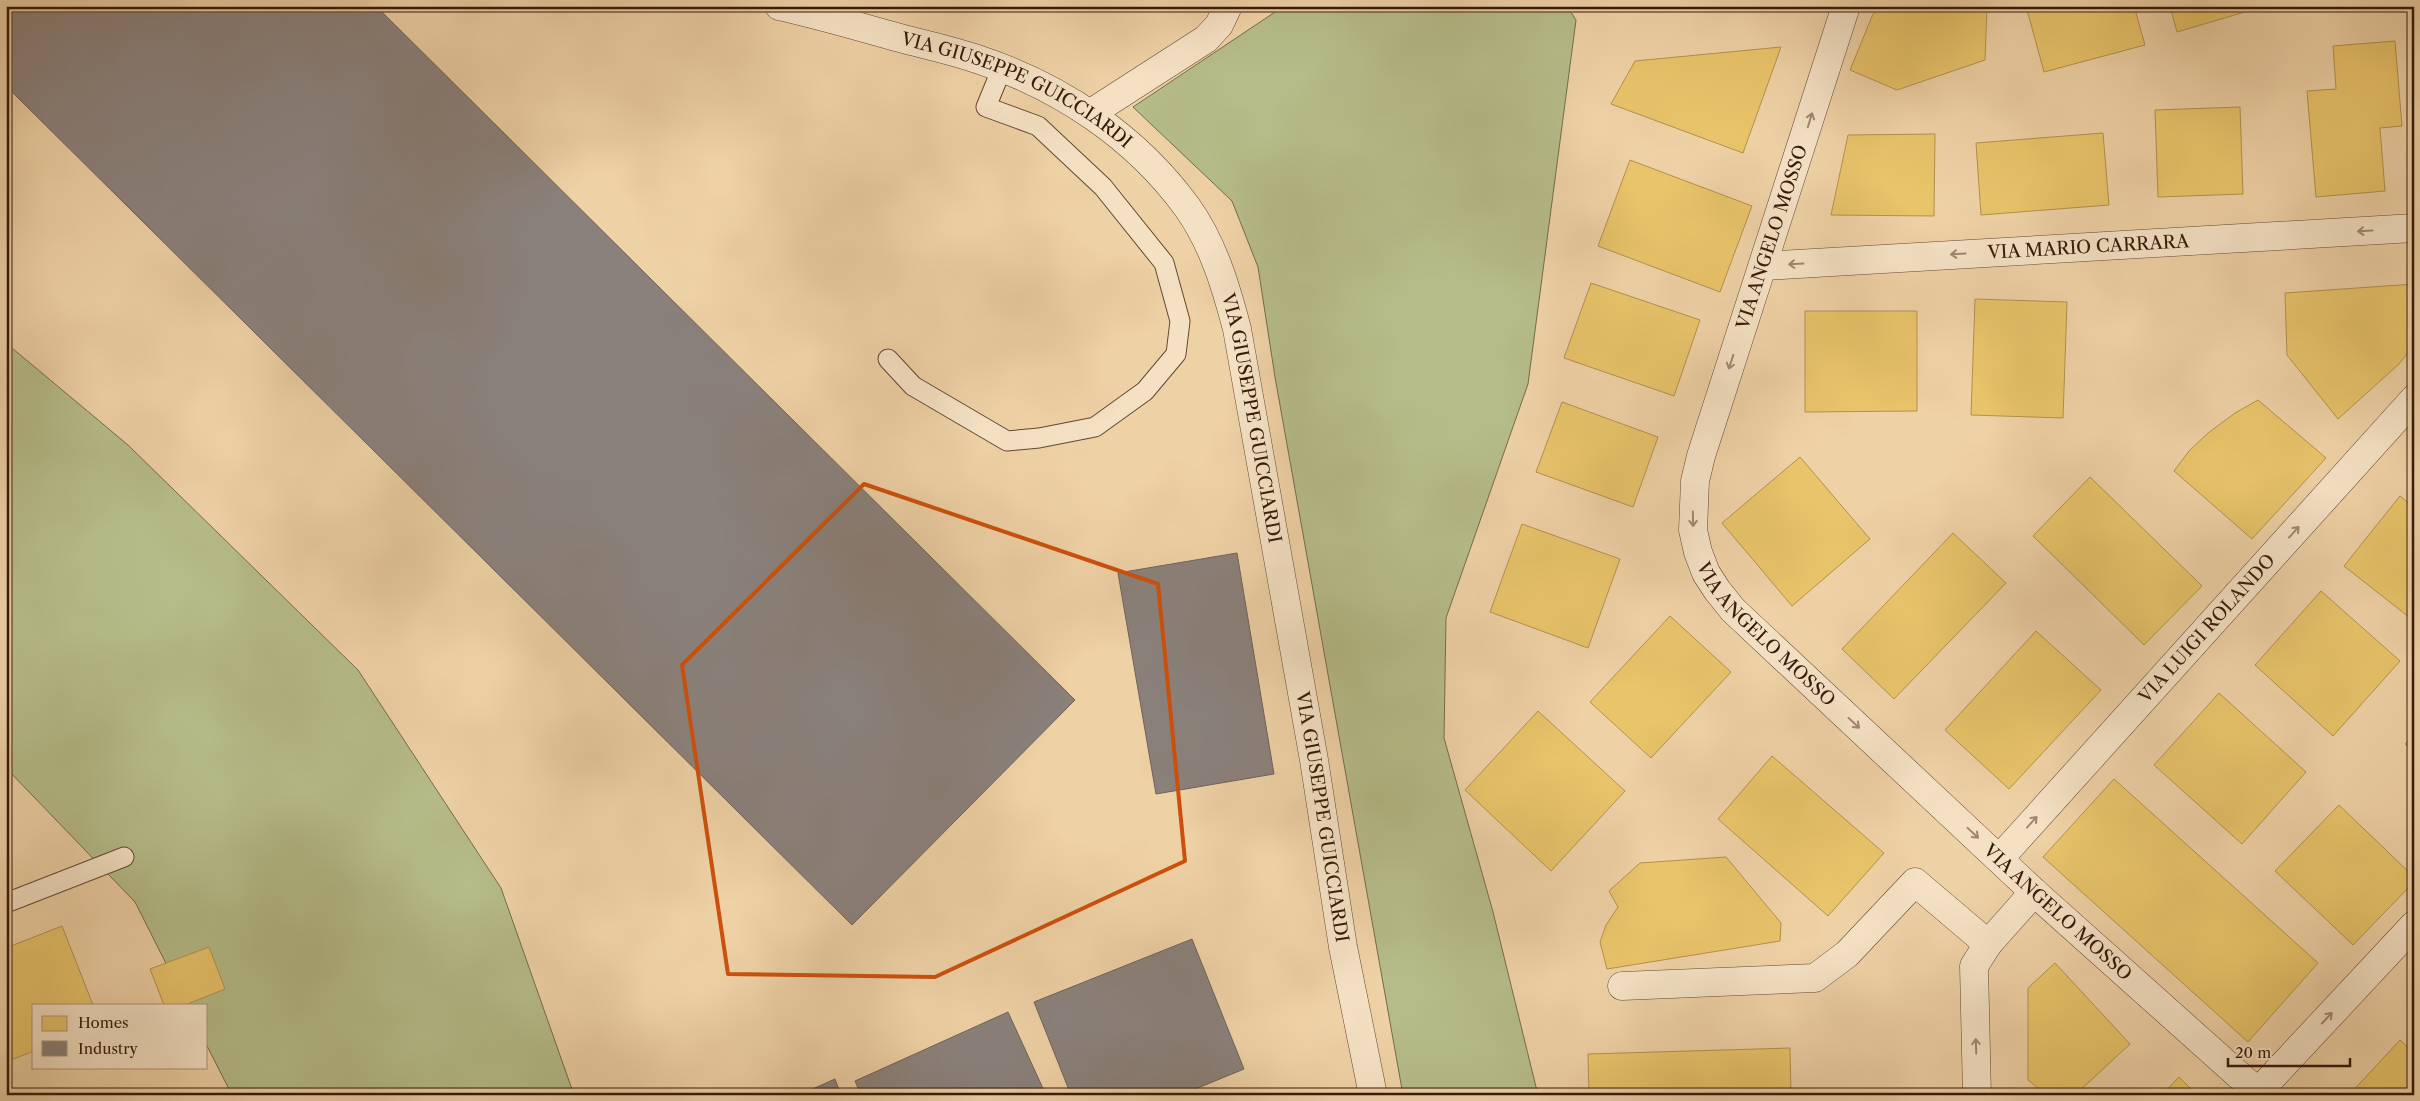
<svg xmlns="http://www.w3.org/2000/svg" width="2420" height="1101" font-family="'Libre Caslon Text',serif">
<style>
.green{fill:#b5bc89;stroke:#756b4a}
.homes{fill:#e9c46a;stroke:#b3914e}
.industry{fill:#8a817c;stroke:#70625a}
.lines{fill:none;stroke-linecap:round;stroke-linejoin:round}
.service-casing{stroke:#634832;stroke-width:21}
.minor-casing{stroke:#634832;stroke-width:29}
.tertiary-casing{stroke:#634832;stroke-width:29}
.service{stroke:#f4e1c4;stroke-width:19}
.minor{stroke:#f4e1c4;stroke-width:28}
.tertiary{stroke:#f4e1c4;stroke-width:28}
.oneway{stroke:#9e8771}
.marked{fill:none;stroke:#cd500c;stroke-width:4;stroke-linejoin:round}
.labels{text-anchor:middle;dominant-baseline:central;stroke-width:5;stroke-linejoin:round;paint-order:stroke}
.street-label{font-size:18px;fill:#351a0b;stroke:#f4e1c4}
</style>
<rect width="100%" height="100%" fill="#eed1a5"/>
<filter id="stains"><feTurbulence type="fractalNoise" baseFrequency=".004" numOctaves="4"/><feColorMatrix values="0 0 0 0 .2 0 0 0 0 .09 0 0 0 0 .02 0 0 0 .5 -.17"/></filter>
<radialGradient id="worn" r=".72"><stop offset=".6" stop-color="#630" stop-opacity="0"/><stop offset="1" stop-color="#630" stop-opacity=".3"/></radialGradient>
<!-- green -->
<g class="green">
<path d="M1284,6h283l9,14 -48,364 -82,234 -2,120 49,174 45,183h-135l-128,-718 -17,-110 -26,-66 -99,-94z"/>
<path d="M6,343l122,102 230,225 143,218 73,207h-342l-26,-51v-39h-19l-52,-103 -129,-134z"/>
</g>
<!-- homes -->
<g class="homes">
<path d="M1884,6h103l-2,54 -88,30 -47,-20 23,-56z"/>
<path d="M2026,6h108l11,39 -101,27z"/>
<path d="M2170,6h95l-88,26z"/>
<path d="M2395,41l7,85 -22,2 5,63 -69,6 -9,-106 29,-2 -3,-43z"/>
<path d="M1781,47l-38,106 -132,-49 24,-43z"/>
<path d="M2240,107l3,87 -85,3 -3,-87z"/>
<path d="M2103,133l6,72 -128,10 -5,-72z"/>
<path d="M1935,134l-1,82 -103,-1 17,-80z"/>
<path d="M1630,160l122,46 -32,86 -122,-46z"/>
<path d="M1591,283l109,37 -26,76 -110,-38z"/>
<path d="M2414,284v61l-15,19 -61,55 -51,-64 -2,-62z"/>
<path d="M1975,299l92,3 -4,116 -92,-3z"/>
<path d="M1805,311h112v100l-112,1z"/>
<path d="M2258,400l68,58 -74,81 -78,-68 15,-20 19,-18 27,-20z"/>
<path d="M1562,402l96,35 -25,70 -97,-35z"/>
<path d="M1800,457l70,82 -78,67 -70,-83z"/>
<path d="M2090,477l112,109 -58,59 -111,-109z"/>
<path d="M2400,496l14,11v114l-70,-55z"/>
<path d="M1522,524l98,35 -32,89 -98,-36z"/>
<path d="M1953,533l53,50 -112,116 -52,-50z"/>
<path d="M2321,591l79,70 -67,75 -78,-71z"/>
<path d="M1670,616l61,56 -80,86 -61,-56z"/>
<path d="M2036,631l65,59 -92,99 -64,-59z"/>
<path d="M2219,693l87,79 -64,72 -88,-79z"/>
<path d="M1538,711l87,80 -74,80 -86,-81z"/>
<path d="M2414,735v17l-9,-8z"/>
<path d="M1772,756l112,97 -56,63 -110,-97z"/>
<path d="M2114,779l204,184 -70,79 -205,-185z"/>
<path d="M2339,805l75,72v5l-61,63 -78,-74z"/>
<path d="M1726,857l55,66 -1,18 -173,28 -7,-27 6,-17 12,-18 -9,-16 31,-28z"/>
<path d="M62,926l31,79h-59v46l-28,11v-114z"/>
<path d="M209,947l16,42 -40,16h-21l-14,-36z"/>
<path d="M2055,963l75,81 -55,51h-29l-18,-15v-92z"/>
<path d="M2400,1040l14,13v42h-65z"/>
<path d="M1790,1048l1,47h-202l-1,-41z"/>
<path d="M2179,1077l18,18h-35z"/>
</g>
<!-- industry -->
<g class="industry">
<path d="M6,6h370l699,694 -223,225 -846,-839z"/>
<path d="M1237,553l37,221 -118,20 -38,-221z"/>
<path d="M1192,939l52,130 -63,26h-110l-37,-93z"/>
<path d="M1008,1012l38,83h-185l-6,-14z"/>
<path d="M835,1079l6,16h-42z"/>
</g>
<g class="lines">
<!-- service casing -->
<g class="service-casing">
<g id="service">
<path d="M888,359l25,27 94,55 32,-3 56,-11 50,-36 31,-37 4,-33 -16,-58 -61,-76 -65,-61 -52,-19 16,-39"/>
<path d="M6,903l118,-46"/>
</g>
</g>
<!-- minor casing -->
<g class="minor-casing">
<g id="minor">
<path id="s1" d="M1846,6l-145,450 -6,25 -2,49 5,22 8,21 11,17 16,20 301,282 227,203"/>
<path d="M1091,113l115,-74 13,-14 9,-19"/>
<path id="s2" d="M1763,266l651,-38"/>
<path id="s3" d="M2000,858l414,-459"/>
<path d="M1622,986l193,-8 32,-24 68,-72 73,62 46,-52"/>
<path d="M2258,1092l156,-167"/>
<path d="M1977,1095l-3,-129 14,-22"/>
</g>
</g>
<!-- tertiary casing -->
<g class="tertiary-casing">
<g id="tertiary">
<path id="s4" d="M779,6c41,9 81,21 121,32 26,7 54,13 80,22 81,27 156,77 207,147 26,36 39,80 50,122l77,431 29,187 30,148"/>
</g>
</g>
<!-- service -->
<use href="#service" class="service"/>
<!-- minor -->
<use href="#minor" class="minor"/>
<!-- tertiary -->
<use href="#tertiary" class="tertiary"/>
</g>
<!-- one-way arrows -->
<defs><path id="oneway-shaft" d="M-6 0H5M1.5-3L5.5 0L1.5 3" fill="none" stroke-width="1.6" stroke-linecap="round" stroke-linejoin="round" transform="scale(1.25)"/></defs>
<g class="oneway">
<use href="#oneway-shaft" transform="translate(1810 120) rotate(-73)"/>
<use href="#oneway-shaft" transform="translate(2365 231) rotate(177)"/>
<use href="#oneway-shaft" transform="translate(1958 254) rotate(177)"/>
<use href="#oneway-shaft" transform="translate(1796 264) rotate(177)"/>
<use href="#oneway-shaft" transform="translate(1731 362) rotate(108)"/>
<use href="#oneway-shaft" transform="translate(1693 519) rotate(89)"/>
<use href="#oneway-shaft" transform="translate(2294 532) rotate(-48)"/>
<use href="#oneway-shaft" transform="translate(1854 723) rotate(43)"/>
<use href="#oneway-shaft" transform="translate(2032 822) rotate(-48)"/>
<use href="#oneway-shaft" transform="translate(1973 833) rotate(43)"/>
<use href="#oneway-shaft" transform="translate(2327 1018) rotate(-47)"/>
<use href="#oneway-shaft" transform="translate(1976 1046) rotate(-92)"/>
</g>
<!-- marked area -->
<path class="marked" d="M864,484l294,100 27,277 -250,116 -207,-3 -46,-309z"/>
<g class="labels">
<!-- street labels -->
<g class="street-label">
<text stroke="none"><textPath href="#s4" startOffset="254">VIA GIUSEPPE GUICCIARDI</textPath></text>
<text transform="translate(1772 237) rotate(-72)">VIA ANGELO MOSSO</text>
<text stroke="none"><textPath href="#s2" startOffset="326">VIA MARIO CARRARA</textPath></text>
<text stroke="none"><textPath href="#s4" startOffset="689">VIA GIUSEPPE GUICCIARDI</textPath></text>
<text stroke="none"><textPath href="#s3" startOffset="309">VIA LUIGI ROLANDO</textPath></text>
<text stroke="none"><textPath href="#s1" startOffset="678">VIA ANGELO MOSSO</textPath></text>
<text stroke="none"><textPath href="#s4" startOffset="1094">VIA GIUSEPPE GUICCIARDI</textPath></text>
<text stroke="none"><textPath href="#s1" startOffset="1082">VIA ANGELO MOSSO</textPath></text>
</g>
</g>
<!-- margin -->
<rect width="2420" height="1101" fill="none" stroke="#eed1a5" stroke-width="25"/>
<rect x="8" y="8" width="2405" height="1086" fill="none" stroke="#351a0b" stroke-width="2.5"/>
<rect x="12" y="12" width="2395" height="1076" fill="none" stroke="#351a0b"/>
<!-- legend -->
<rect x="32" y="1004" width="175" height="65" fill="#f4e1c4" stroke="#a8917a"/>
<rect x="42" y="1016" width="25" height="15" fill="#e9c46a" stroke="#a8917a"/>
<text x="78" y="1028" font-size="15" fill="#351a0b">Homes</text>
<rect x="42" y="1041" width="25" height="15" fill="#8a817c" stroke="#a8917a"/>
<text x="78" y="1054" font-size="15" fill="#351a0b">Industry</text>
<!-- scale -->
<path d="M2228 1058v8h122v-8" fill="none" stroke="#351a0b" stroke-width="2.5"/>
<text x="2235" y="1058" font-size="15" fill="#351a0b" stroke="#f4e1c4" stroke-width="4" paint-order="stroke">20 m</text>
<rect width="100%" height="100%" filter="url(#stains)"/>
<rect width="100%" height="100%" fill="url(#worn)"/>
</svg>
